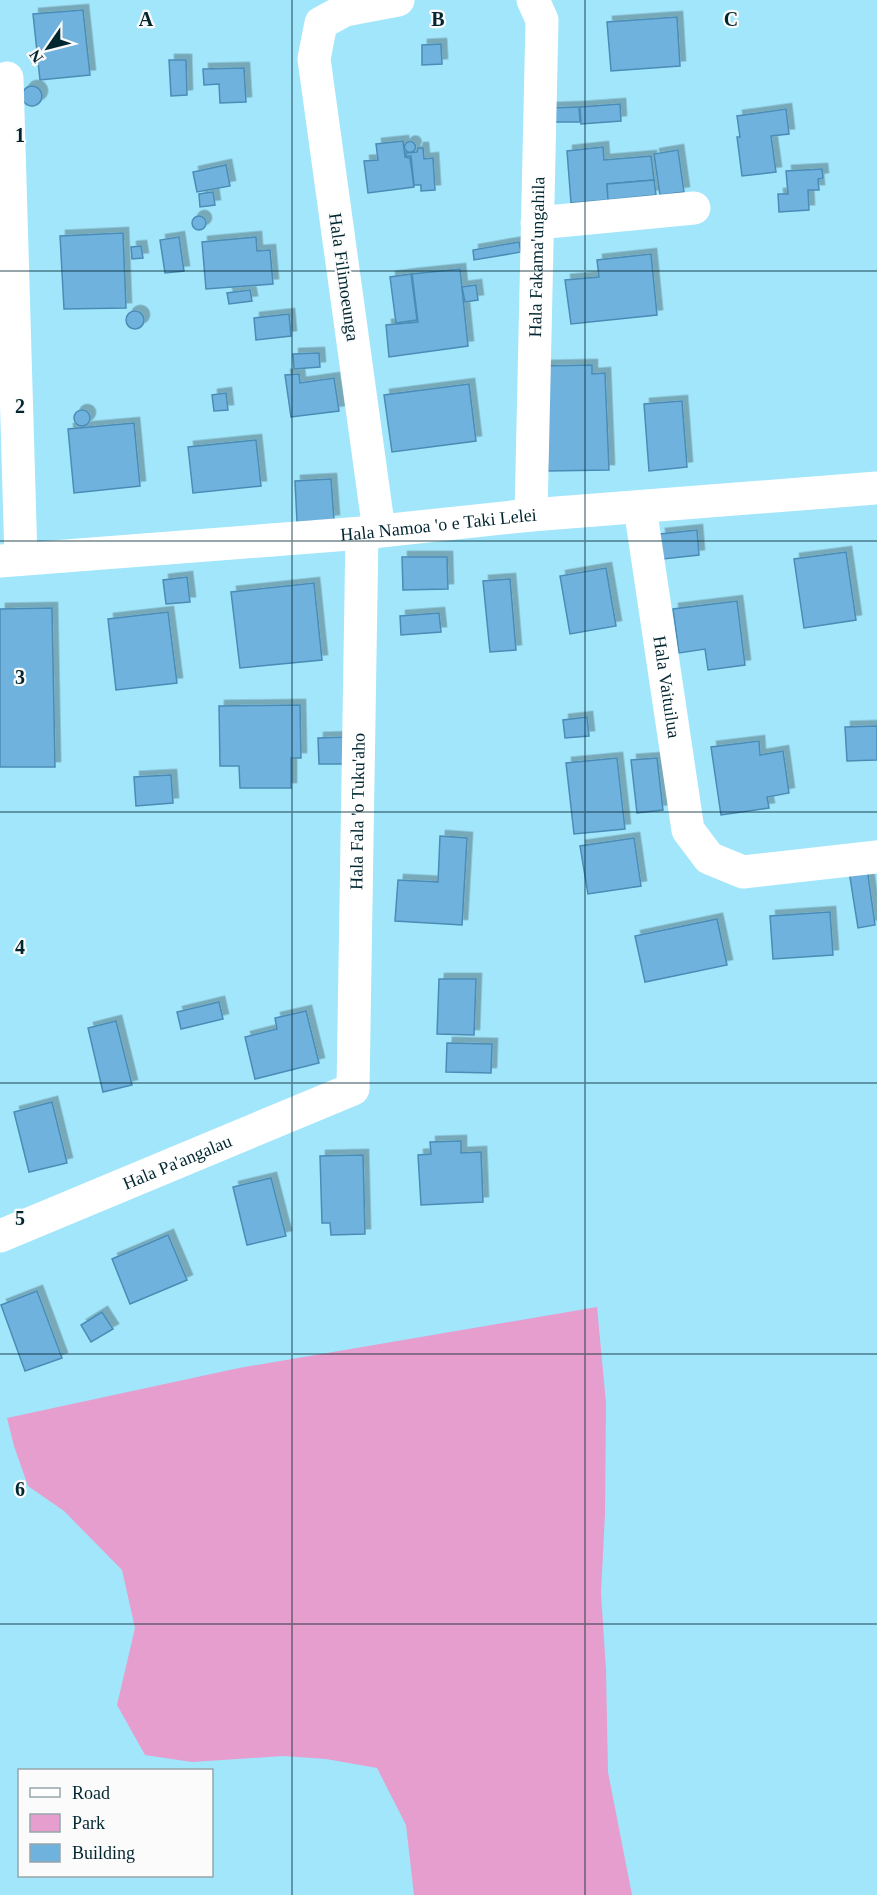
<svg xmlns="http://www.w3.org/2000/svg" width="877" height="1895" font-family="Georgia,serif">
<style>
.green{fill:#e69ece}
.building{fill:#70b2de;stroke:#4b8cb6;stroke-width:1.5;filter:url(#shadow)}
.lines{fill:none;stroke-linecap:round;stroke-linejoin:round}
.street{stroke:#fff;stroke-width:33}
.secondary{stroke:#fff;stroke-width:33}
.grid{fill:none;stroke:#002630;stroke-width:1.5;stroke-opacity:0.55}
.labels{text-anchor:middle;dominant-baseline:central;stroke-width:4.5;stroke-linejoin:round;paint-order:stroke}
.street-label{font-size:18px;fill:#002630;stroke:#fbfbfb}
.grid-label{font-size:20px;text-anchor:middle;font-weight:bold;fill:#002630;stroke:#fbfbfb;stroke-width:4.5;stroke-linejoin:round;paint-order:stroke}
</style>
<defs>
<filter id="shadow"><feDropShadow dx="5.5" dy="-5.5" stdDeviation="0" flood-color="#0004"/></filter>
</defs>
<rect width="100%" height="100%" fill="#a2e6fb"/>
<!-- green -->
<path class="green" d="M597,1307l9,96 -1,111 -4,79 5,77 2,102 24,123h-218l-8,-70 -29,-57 -51,-9 -43,-3 -91,6 -47,-7 -28,-50 18,-77 -13,-58 -58,-59 -36,-25 -14,-40 -7,-28 232,-50z"/>
<!-- building -->
<g class="building">
<path d="M83,10l7,65 -50,5 -7,-66z"/>
<path d="M677,17l3,49 -69,5 -4,-49z"/>
<path d="M441,44l1,20 -20,1v-20z"/>
<path d="M169,60h17l1,35 -16,1z"/>
<path d="M244,68l2,34 -26,1 -1,-19 -15,1 -1,-16z"/>
<circle cx="32" cy="96" r="10"/>
<path d="M620,104l1,17 -40,3 -1,-17z"/>
<path d="M579,107l1,15h-30v-14z"/>
<path d="M786,109l3,25 -18,2 5,36 -34,4 -5,-39h3l-3,-21z"/>
<path d="M403,141l2,16 5,1 4,29 -46,6 -4,-32 14,-1 -2,-16z"/>
<circle cx="410" cy="147" r="5.5"/>
<path d="M603,147l1,13 47,-4 3,24 -47,4 1,16 -37,3 -4,-52z"/>
<path d="M418,148h5l1,11 9,-1 2,32 -14,1v-6h-7l-3,-29h-5v-3l11,-1z"/>
<path d="M678,150l6,42 -24,3 -6,-41z"/>
<path d="M226,165l4,21 -33,6 -4,-20z"/>
<path d="M822,169l1,9 -5,1 1,11h-11l1,20 -30,2 -1,-18h10l-2,-23z"/>
<path d="M654,180l2,15 -48,5 -1,-16z"/>
<path d="M213,192l2,13 -15,2 -1,-13z"/>
<circle cx="199" cy="223" r="7"/>
<path d="M123,233l3,75 -62,1 -4,-73z"/>
<path d="M179,237l5,34 -19,2 -5,-33z"/>
<path d="M256,237l1,14 13,-1 3,34 -67,5 -4,-47z"/>
<path d="M519,242l2,10 -47,8 -1,-10z"/>
<path d="M141,246l2,12 -11,1 -1,-12z"/>
<path d="M651,254l6,61 -86,9 -6,-44 34,-3 -2,-17z"/>
<path d="M460,269l8,77 -79,11 -3,-32 32,-3 -6,-48z"/>
<path d="M411,274l6,46 -21,3 -6,-46z"/>
<path d="M476,285l2,15 -13,2 -3,-15z"/>
<path d="M250,290l2,11 -23,3 -2,-11z"/>
<circle cx="135" cy="320" r="9"/>
<path d="M289,314l2,22 -35,4 -2,-22z"/>
<path d="M319,353l1,14 -26,2 -1,-15z"/>
<path d="M592,365v9l13,-1 4,97 -61,1 -4,-105z"/>
<path d="M299,374l1,9 34,-5 5,33 -48,6 -6,-42z"/>
<path d="M469,384l7,57 -84,11 -8,-57z"/>
<path d="M226,393l2,17 -14,1 -2,-16z"/>
<path d="M682,401l5,66 -38,4 -5,-67z"/>
<circle cx="82" cy="418" r="8"/>
<path d="M134,423l6,63 -66,7 -6,-64z"/>
<path d="M256,440l5,46 -68,7 -5,-46z"/>
<path d="M331,479l3,41 -37,2 -2,-41z"/>
<path d="M697,530l2,25 -36,4 -3,-25z"/>
<path d="M846,552l10,68 -52,8 -10,-69z"/>
<path d="M402,557h45l1,32 -45,1z"/>
<path d="M606,568l10,58 -46,8 -10,-58z"/>
<path d="M187,577l3,25 -24,2 -3,-24z"/>
<path d="M510,579l6,71 -26,2 -7,-71z"/>
<path d="M314,583l8,77 -82,8 -9,-76z"/>
<path d="M737,601l8,64 -37,5 -3,-21 -26,4 -6,-44z"/>
<path d="M52,608l3,159h-55v-158z"/>
<path d="M168,612l9,71 -61,7 -8,-71z"/>
<path d="M439,613l2,19 -40,3 -1,-19z"/>
<path d="M300,705l1,53h-10v30h-51l-1,-22h-19l-1,-60z"/>
<path d="M587,717l2,19 -24,2 -2,-18z"/>
<path d="M877,726v34l-30,1 -2,-34z"/>
<path d="M349,737l1,27h-31l-1,-26z"/>
<path d="M759,741l1,14 23,-4 6,42 -22,4 2,11 -48,7 -10,-68z"/>
<path d="M617,758l8,71 -51,5 -8,-71z"/>
<path d="M657,758l6,52 -26,3 -6,-53z"/>
<path d="M171,775l2,28 -37,3 -2,-29z"/>
<path d="M440,836l27,2 -5,87 -67,-4 3,-41 40,2z"/>
<path d="M634,838l7,48 -53,8 -8,-48z"/>
<path d="M867,868l8,57 -17,3 -9,-57z"/>
<path d="M830,912l3,43 -60,4 -3,-43z"/>
<path d="M717,919l10,46 -82,17 -10,-46z"/>
<path d="M439,979h37l-2,56 -37,-1z"/>
<path d="M219,1002l4,17 -42,10 -4,-17z"/>
<path d="M306,1011l13,52 -64,16 -10,-42 32,-8 -2,-11z"/>
<path d="M116,1021l16,64 -29,7 -15,-64z"/>
<path d="M447,1043l45,1 -1,29 -45,-1z"/>
<path d="M52,1102l15,61 -38,9 -15,-60z"/>
<path d="M461,1141v12l20,-1 2,50 -62,3 -3,-50 13,-1 -1,-12z"/>
<path d="M363,1155l2,79 -34,1 -1,-12h-8l-2,-67z"/>
<path d="M271,1178l15,58 -39,9 -14,-58z"/>
<path d="M168,1235l19,45 -57,24 -18,-45z"/>
<path d="M37,1291l25,67 -37,13 -24,-66z"/>
<path d="M102,1312l11,17 -22,13 -10,-17z"/>
</g>
<g class="lines">
<!-- street -->
<g class="street">
<path d="M7,78l14,481"/>
<path d="M537,223l157,-15"/>
<path id="s1" d="M640,507l48,323 21,28 34,14 134,-15"/>
<path id="s2" d="M531,515l11,-495 -9,-20"/>
<path d="M379,531l-65,-472 7,-36 24,-13 53,-10"/>
<path id="s3" d="M0,1236l353,-147 9,-556"/>
</g>
<!-- secondary -->
<path class="secondary" id="s4" d="M0,561l362,-28 169,-18 346,-27"/>
</g>
<!-- grid -->
<path class="grid" d="M292,0v1895M585,0v1895M0,271h877M0,541h877M0,812h877M0,1083h877M0,1354h877M0,1624h877"/>
<g class="labels">
<!-- street labels -->
<g class="street-label">
<text stroke="none"><textPath href="#s2" startOffset="258">Hala Fakama'ungahila</textPath></text>
<text transform="translate(344 277) rotate(82)">Hala Filimoeunga</text>
<text stroke="none"><textPath href="#s4" startOffset="440">Hala Namoa 'o e Taki Lelei</textPath></text>
<text stroke="none"><textPath href="#s1" startOffset="182">Hala Vaituilua</textPath></text>
<text stroke="none"><textPath href="#s3" startOffset="660">Hala Fala 'o Tuku'aho</textPath></text>
<text stroke="none"><textPath href="#s3" startOffset="192">Hala Pa'angalau</textPath></text>
</g>
</g>
<g class="grid-label">
<text x="146" y="26">A</text>
<text x="438" y="26">B</text>
<text x="731" y="26">C</text>
<text x="20" y="142">1</text>
<text x="20" y="413">2</text>
<text x="20" y="684">3</text>
<text x="20" y="954">4</text>
<text x="20" y="1225">5</text>
<text x="20" y="1496">6</text>
</g>
<!-- legend -->
<rect x="18" y="1769" width="195" height="108" fill="#fbfbfb" stroke="#97a6aa" stroke-width="1.5"/>
<rect x="30" y="1788" width="30" height="9" fill="#ffffff" stroke="#97a6aa" stroke-width="1.5"/>
<text x="72" y="1799" font-size="18" fill="#002630">Road</text>
<rect x="30" y="1814" width="30" height="18" fill="#e69ece" stroke="#97a6aa" stroke-width="1.5"/>
<text x="72" y="1829" font-size="18" fill="#002630">Park</text>
<rect x="30" y="1844" width="30" height="18" fill="#70b2de" stroke="#97a6aa" stroke-width="1.5"/>
<text x="72" y="1859" font-size="18" fill="#002630">Building</text>
<!-- north arrow -->
<g transform="translate(48 48) rotate(235)" stroke="#fbfbfb" stroke-width="4.5" paint-order="stroke">
<path d="M0-4.5L10 22L0 15L-10 22Z" fill="#002630"/>
<text y="-9" font-size="16" font-weight="bold" text-anchor="middle" fill="#002630">N</text>
</g>
</svg>
